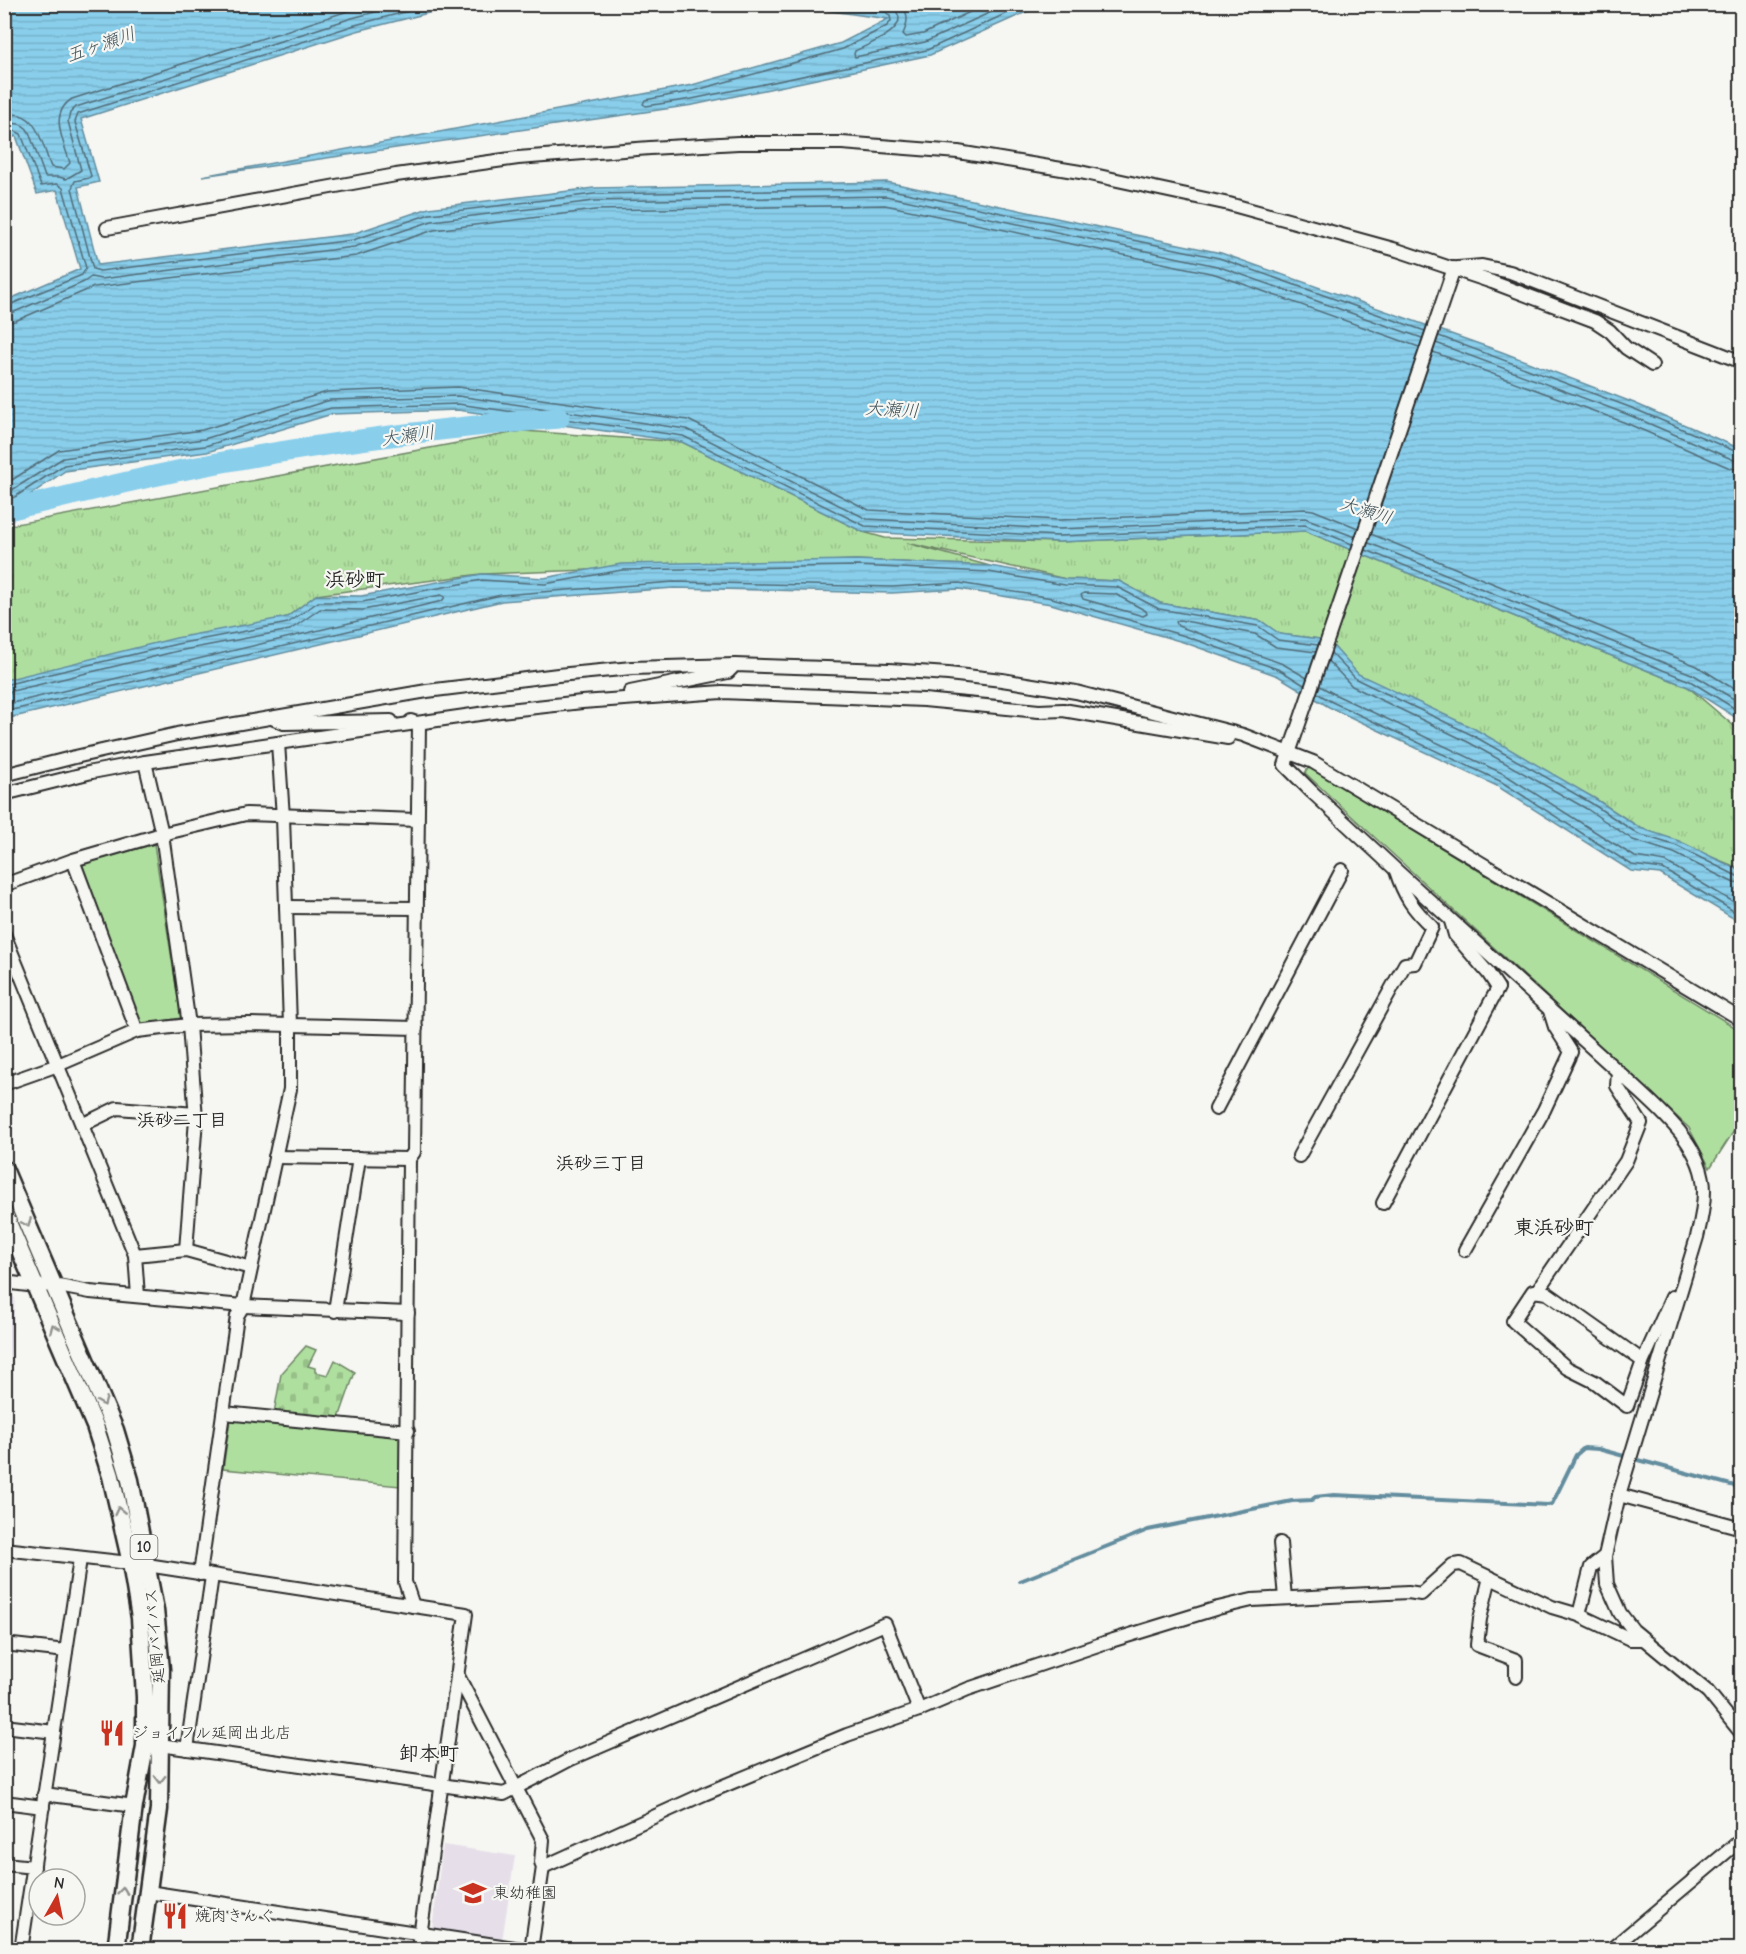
<svg xmlns="http://www.w3.org/2000/svg" width="1746" height="1954" font-family="'Comic Neue','Klee One',sans-serif">
<style>
.built{fill:#e6dfea}
.grass{fill:url(#grass-tufts);stroke:#6d8565;stroke-width:1.5}
.cemetery{fill:url(#cemetery-stones);stroke:#6d8565;stroke-width:1.5}
.green{fill:#afdf9f;stroke:#6d8565;stroke-width:1.5}
.water{fill:url(#water-rules);stroke:#638d9e;stroke-width:1.5}
.lines{fill:none;stroke-linecap:round;stroke-linejoin:round}
.shore{stroke:#516c78;stroke-width:1.5}
.stream{stroke:#638d9e;stroke-width:4}
.river{stroke:#89ceeb;stroke-width:21}
.minor-casing{stroke:#2b2b2b;stroke-width:16}
.highway-casing{stroke:#2b2b2b;stroke-width:21}
.minor{stroke:#f6f6f2;stroke-width:12}
.highway{stroke:#f6f6f2;stroke-width:16}
.oneway{stroke:#90908e}
.labels{text-anchor:middle;dominant-baseline:central;stroke-width:4.5;stroke-linejoin:round;paint-order:stroke}
.shield{fill:#f6f6f2;stroke:#686867;stroke-width:1.5}
.shield-label{font-size:15px;font-weight:bold;fill:#2b2b2b}
.street-label{font-size:16px;fill:#2b2b2b;stroke:#f6f6f2}
.poi-label{font-size:16px;fill:#2b2b2b;stroke:#f6f6f2;text-anchor:start}
.water-label{font-size:18px;font-style:italic;fill:#42545b;stroke:#f6f6f2}
.neighbourhood-label{font-size:18px;font-weight:bold;fill:#2b2b2b;stroke:#f6f6f2}
.quarter-label{font-size:20px;font-weight:bold;fill:#2b2b2b;stroke:#f6f6f2}
</style>
<defs>
<pattern id="grass-tufts" width="24" height="20" patternUnits="userSpaceOnUse" patternTransform="scale(1.5)"><rect width="24" height="20" fill="#afdf9f"/><path d="M3 7l-1-3M5 7V3M7 7l1-3M15 17l-1-3M17 17v-4M19 17l1-3" fill="none" stroke="#97c089"/></pattern>
<pattern id="cemetery-stones" width="16" height="16" patternUnits="userSpaceOnUse" patternTransform="scale(1.5)"><rect width="16" height="16" fill="#afdf9f"/><path d="M2 7V4a2 2 0 0 1 4 0v3zM10 15v-3a2 2 0 0 1 4 0v3z" fill="#97c089"/></pattern>
<pattern id="water-rules" width="6" height="5" patternUnits="userSpaceOnUse" patternTransform="scale(1.5)"><rect width="6" height="5" fill="#89ceeb"/><path d="M0 2.5h6" fill="none" stroke="#76b1ca"/></pattern>
</defs>
<rect width="100%" height="100%" fill="#f6f6f2"/>
<filter id="ink" filterUnits="userSpaceOnUse"><feTurbulence type="fractalNoise" baseFrequency=".0167" numOctaves="2"/><feDisplacementMap in="SourceGraphic" scale="12" xChannelSelector="R" yChannelSelector="G"/><feConvolveMatrix kernelMatrix="1 2 1 2 8 2 1 2 1" color-interpolation-filters="sRGB"/></filter>
<g filter="url(#ink)">
<!-- built -->
<g class="built">
<path d="M5,1294h5l5,4 -10,119z"/>
<path d="M443,1845l72,11 -13,85 -70,-12z"/>
</g>
<!-- grass -->
<path class="grass" d="M523,431l159,11 181,90 22,6 174,4 246,-11 383,156 53,45v137l-101,-41 -46,-30 -236,-124 -31,-34 -48,-6 -18,-13 -101,-18 -41,-22 -53,-2 -159,-36 83,23 -134,-6 -375,14 -165,21 -29,22 -282,72v-163z"/>
<!-- cemetery -->
<path class="cemetery" d="M306,1346l10,4 -8,16 7,2v4l13,3 7,-15 20,12 -17,49 -64,-8 7,-39z"/>
<!-- green -->
<g class="green">
<path d="M1309,767l432,264v89l-31,48 -21,-40 -384,-355z"/>
<path d="M154,844l27,174 -41,7 -58,-161z"/>
<path d="M230,1420l170,17v49l-177,-17z"/>
</g>
<!-- water -->
<g class="water">
<path d="M5,5h455l-103,26 -276,88 18,63 -21,5 20,78 254,-31 77,-26 165,-20 293,-6 334,71 281,99 132,51 107,46v272l-53,-34 -383,-156 -246,11 -196,-10 -181,-90 -224,-32 -126,4 -125,38 -142,19 -60,41v-211l75,-32 -23,-79 -20,4 -21,-58 -11,5z"/>
<path d="M789,5h253l-112,50 -237,50 -491,71 490,-91 149,-42 47,-24z"/>
<path d="M856,560l134,6 76,13 53,2 41,22 101,18 19,13 48,6 30,34 117,55 119,69 46,30 39,13 62,30v52l-81,-49 -29,-3 -134,-85 -168,-79 -51,-31 -95,-34 -132,-38 -92,-15 -67,4 -218,-5 -172,13 -497,118v-39l171,-42 111,-21 29,-22 45,1 121,-22 62,4 77,-14z"/>
</g>
<g class="lines">
<!-- shore -->
<g class="shore">
<path d="M436,4l-81,21 -277,89 -3,8 16,54 -2,2 -14,3 -3,7 21,81 7,2 253,-31 77,-26 164,-20 293,-5 332,69 206,73"/>
<path d="M832,4l54,8 4,4 1,5 -4,5 -44,23 -150,42 -48,9 -2,4 3,2 46,-7 235,-49 100,-46"/>
<path d="M885,4c7,2 12,6 14,13 2,16 -32,28 -44,34l-1,3 1,3 70,-15 84,-38"/>
<path d="M902,4c7,11 6,19 1,30l3,3 17,-3 64,-30"/>
<path d="M4,116c33,-11 38,29 47,51l13,2 6,-6c-6,-21 -22,-49 2,-64l298,-95"/>
<path d="M4,126c10,-4 19,-4 25,6l16,45h14l7,2 15,-9 -13,-49 2,-8 6,-6 276,-89 54,-14"/>
<path d="M4,134l11,-3 6,3 20,52 16,-2 6,4 23,80 -4,7 -78,32"/>
<path d="M4,314l8,-1 72,-31 7,-5 10,2 253,-32 78,-26 162,-20 292,-5 331,70 205,72"/>
<path d="M4,323l11,-2 79,-34 262,-31 78,-26 161,-20 290,-5 330,69 204,73"/>
<path d="M1439,336l193,72 110,46"/>
<path d="M1436,343l193,72 105,45 8,1"/>
<path d="M1433,352l193,71 104,45 12,2"/>
<path d="M4,485l55,-35 143,-20 125,-38 131,-5 230,33 181,90 190,10 246,-11 8,1 45,18"/>
<path d="M4,495l59,-37 141,-19 126,-39 128,-4 228,33 181,90 192,10 246,-11 50,19"/>
<path d="M4,504l60,-39 141,-19 126,-38 127,-4 225,32 182,90 194,10 246,-11 47,19"/>
<path d="M1371,534l326,132 45,28"/>
<path d="M1369,543l325,132 48,29"/>
<path d="M1366,550l324,131 52,32"/>
<path d="M1084,593l31,1 31,17 1,3 -4,2 -60,-17 -2,-4z"/>
<path d="M1331,653l25,26 116,56 119,68 47,31 39,12 60,30h5"/>
<path d="M1328,661l24,25 116,56 119,67 46,31 41,13 60,30 8,1"/>
<path d="M1307,678l-24,-14 -105,-38 -2,-4 3,-2 76,14 21,13 40,5"/>
<path d="M4,685l173,-41 111,-21 30,-21h44l120,-22 63,4 77,-14 234,-4 133,6 76,13 52,2 42,22 99,17 20,14 40,5"/>
<path d="M1320,686l16,9 168,79 131,83 31,5 76,45"/>
<path d="M4,693l174,-42 112,-21 30,-21 43,1 78,-15 4,2 -3,4 -438,104"/>
<path d="M1317,693l15,9 168,79 132,84 31,4 79,47"/>
<path d="M4,712l497,-117 173,-13 218,5 67,-4 93,15 133,38 95,34 24,15"/>
</g>
<!-- stream -->
<path class="stream" d="M1020,1581l128,-51 144,-29 20,-1 3,-3 19,-2 214,10 4,-1 24,-49 8,-7 14,1 144,39"/>
<!-- river -->
<path class="river" d="M4,511c58,-13 115,-28 173,-40 126,-26 255,-42 382,-53"/>
<!-- minor casing -->
<g class="minor-casing">
<g id="minor">
<path d="M107,228l289,-53 122,-17 132,-10 88,-5h104l116,9 122,20 149,32 168,46 95,32 103,39 15,10 16,17 26,17"/>
<path d="M1454,268l-169,497 27,27 84,78 238,216c29,27 70,61 70,105 0,15 -3,30 -7,46l-78,258 -14,61 2,28 13,29 13,17 75,62 34,42"/>
<path d="M1458,268l24,-2 28,6 232,90"/>
<path d="M630,692l98,-20 4,-4"/>
<path d="M274,719l10,4 107,-2"/>
<path d="M411,721l8,3 -5,428 -5,7 -4,423 8,24"/>
<path d="M145,762l17,72 27,191 7,94 -10,131"/>
<path d="M4,775l71,-18 102,-23 250,-43 131,-16 74,-7 103,-3 154,5 59,4 54,6 74,12 167,43 70,27 429,258"/>
<path d="M4,794l88,-22 53,-10 355,-51 82,-9 140,-10 202,8 115,11 24,-1 165,28"/>
<path d="M73,860l64,171"/>
<path d="M4,885l69,-25 89,-26 84,-20 171,6"/>
<path d="M286,907l131,1"/>
<path d="M4,934l131,321 3,41"/>
<path d="M4,1084l54,-19 79,-34 52,-6 60,-1 167,4"/>
<path d="M1216,1109l126,-239"/>
<path d="M82,1125l35,-17 79,6"/>
<path d="M1299,1156l106,-192 10,-1 17,-36c-19,-18 -28,-31 -36,-56"/>
<path d="M275,1157l134,2"/>
<path d="M1383,1203l115,-215 -10,-15 -33,-38 -4,-14"/>
<path d="M1465,1250l79,-140 27,-58 -16,-25 -5,-16"/>
<path d="M135,1255l51,-5 65,18"/>
<path d="M4,1282l32,4 17,-1 37,7 153,14 165,7"/>
<path d="M1537,1291l89,-130 15,-38 -24,-37 1,-14"/>
<path d="M335,1311l24,-153"/>
<path d="M1643,1361l-16,45 -32,-24 -28,-14 -54,-47 20,-30 14,2 96,68 29,-64"/>
<path d="M224,1413l184,18"/>
<path d="M1619,1495l123,33"/>
<path d="M1280,1543l5,55"/>
<path d="M4,1549l143,16 319,49 -48,336"/>
<path d="M200,1574l37,-258 6,-10 47,-217v-64l-7,-208 -5,-74"/>
<path d="M1490,1577l-10,42 -3,26 39,15v17"/>
<path d="M1579,1615l12,-48 14,-11"/>
<path d="M4,1644l62,7"/>
<path d="M457,1674l86,166 -2,22 2,5"/>
<path d="M4,1726l50,6"/>
<path d="M160,1745l344,49 67,-35 314,-135 34,86"/>
<path d="M187,1749l25,-173"/>
<path d="M44,1794l90,12"/>
<path d="M4,1802l39,5"/>
<path d="M4,1864l30,3"/>
<path d="M148,1892l380,58"/>
<path d="M21,1950l59,-391"/>
<path d="M531,1950l12,-83 161,-73 143,-59 72,-25 49,-21 136,-46 114,-35 34,-8 156,-8 13,2 32,-29 8,-1 91,43 27,8 51,24h12"/>
<path d="M1610,1950l132,-111"/>
</g>
</g>
<!-- highway casing -->
<g class="highway-casing">
<g id="highway">
<path d="M4,1169l111,261 15,50 25,130 6,59 -2,140 -19,141"/>
<path d="M4,1213l91,213 16,50 20,87 9,55 5,79v49l-11,60 -18,144"/>
</g>
</g>
<!-- minor -->
<use href="#minor" class="minor"/>
<!-- highway -->
<use href="#highway" class="highway"/>
</g>
<!-- one-way arrows -->
<defs><path id="oneway-chevron" d="M-2-3.5L2.5 0L-2 3.5" fill="none" stroke-width="1.6" stroke-linecap="round" stroke-linejoin="round" transform="scale(1.5)"/></defs>
<g class="oneway">
<use href="#oneway-chevron" transform="translate(27 1223) rotate(67)"/>
<use href="#oneway-chevron" transform="translate(54 1328) rotate(-113)"/>
<use href="#oneway-chevron" transform="translate(103 1402) rotate(67)"/>
<use href="#oneway-chevron" transform="translate(119 1511) rotate(-103)"/>
<use href="#oneway-chevron" transform="translate(160 1779) rotate(91)"/>
<use href="#oneway-chevron" transform="translate(123 1891) rotate(-83)"/>
</g>
</g>
<!-- icons -->
<defs>
<g id="restaurant-bare" transform="scale(2.07)"><path d="M-5-6h1v4h1v-4h1v4h1v-4h1v5L-1.5 .5V6h-2V.5L-5-1ZM5-6V6H3V1.5H1.5Q1.5-4 5-6Z" fill="#c8321e" stroke="#f6f6f2" stroke-width="2.5" paint-order="stroke"/></g>
<g id="school-bare" transform="scale(2.07)"><path d="M0-5L7-2L0 1L-7-2ZM-4 1L0 2.5L4 1V4Q0 6-4 4Z" fill="#c8321e" stroke="#f6f6f2" stroke-width="2.5" paint-order="stroke"/></g>
</defs>
<g fill-rule="evenodd">
<use href="#restaurant-bare" x="112" y="1733"/>
<use href="#school-bare" x="473" y="1893"/>
<use href="#restaurant-bare" x="175" y="1916"/>
</g>
<g class="labels">
<!-- shield labels -->
<rect class="shield" x="130.5" y="1535" width="27" height="24" rx="4.5"/>
<g class="shield-label">
<text x="144" y="1547">10</text>
</g>
<!-- street labels -->
<g class="street-label">
<text transform="translate(155 1636) rotate(-95)">延岡バイパス</text>
</g>
<!-- poi labels -->
<g class="poi-label">
<text x="132" y="1733">ジョイフル延岡出北店</text>
<text x="493" y="1893">東幼稚園</text>
<text x="195" y="1916">焼肉きんぐ</text>
</g>
<!-- water labels -->
<g class="water-label">
<text transform="translate(101 45) rotate(-19)">五ヶ瀬川</text>
<text transform="translate(892 410) rotate(3)">大瀬川</text>
<text transform="translate(408 436) rotate(-8)">大瀬川</text>
<text transform="translate(1366 511) rotate(17)">大瀬川</text>
</g>
<!-- neighbourhood labels -->
<g class="neighbourhood-label">
<text x="182" y="1120">浜砂二丁目</text>
<text x="601" y="1163">浜砂三丁目</text>
</g>
<!-- quarter labels -->
<g class="quarter-label">
<text x="355" y="579">浜砂町</text>
<text x="1554" y="1227">東浜砂町</text>
<text x="429" y="1753">卸本町</text>
</g>
</g>
<!-- margin -->
<rect width="1746" height="1954" fill="none" stroke="#f6f6f2" stroke-width="24"/>
<rect x="12" y="12" width="1722" height="1930" fill="none" stroke="#2b2b2b" stroke-width="2" filter="url(#ink)"/>
<!-- north arrow -->
<g transform="translate(57 1897) rotate(9)"><circle r="28" fill="#f6f6f2" stroke="#a5a5a2" stroke-width="1.5"/>
<path d="M0-4.5L10 22L0 15L-10 22Z" fill="#c8321e"/>
<text y="-9" font-size="16" font-weight="bold" text-anchor="middle" fill="#2b2b2b">N</text>
</g>
</svg>
